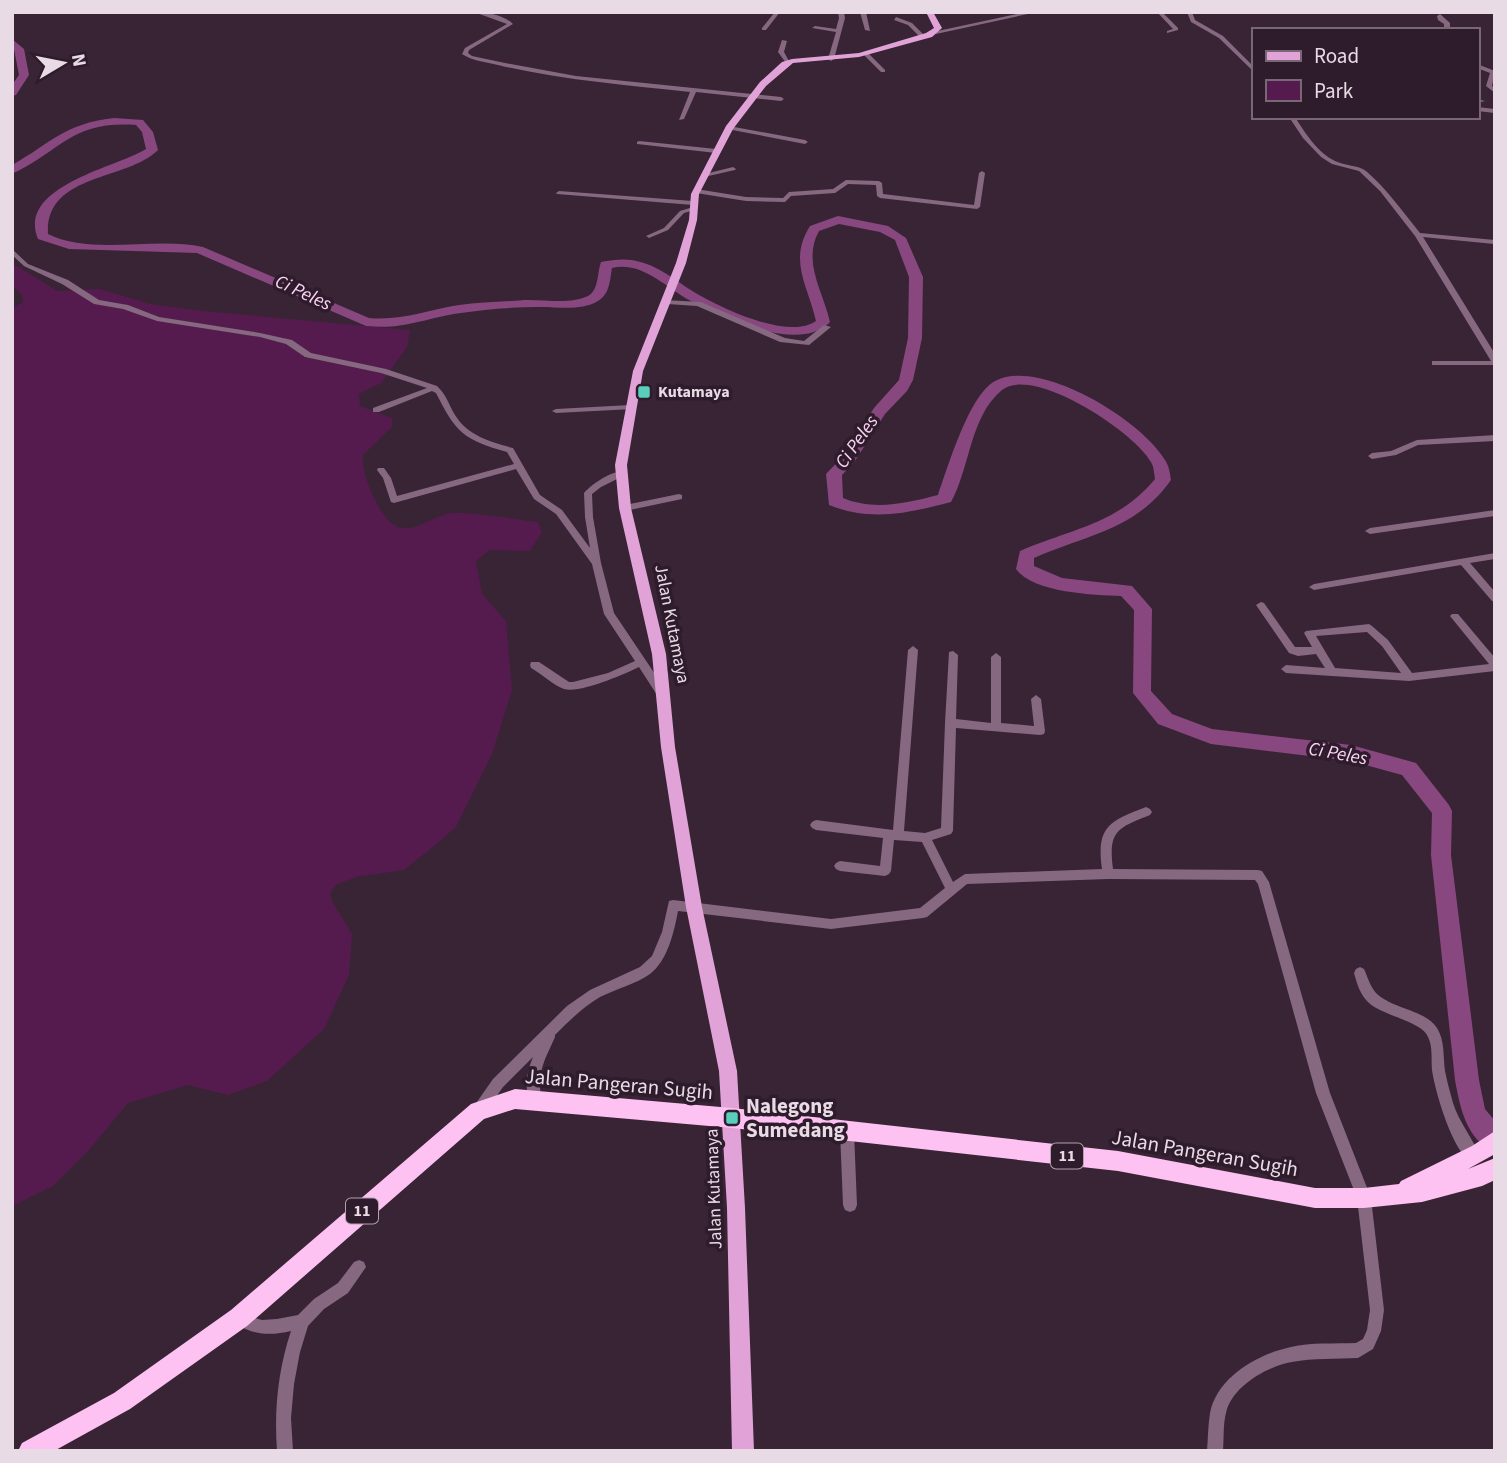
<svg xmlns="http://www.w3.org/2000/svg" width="1507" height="1463" font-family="'Source Sans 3',sans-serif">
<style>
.green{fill:#551b4e}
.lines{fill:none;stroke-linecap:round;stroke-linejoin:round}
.river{fill:#88477f;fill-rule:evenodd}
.minor{fill:#866881;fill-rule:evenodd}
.major{fill:#e1a3d7;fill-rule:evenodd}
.highway{fill:#fdc1f2;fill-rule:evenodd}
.poi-dot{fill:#5acebd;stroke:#2e1b2b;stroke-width:2.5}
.labels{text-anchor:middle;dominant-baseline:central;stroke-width:7;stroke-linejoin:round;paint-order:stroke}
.far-poi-label{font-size:16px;font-weight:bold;fill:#e8dbe5;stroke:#2e1b2b;text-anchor:start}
.shield{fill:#2e1b2b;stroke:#b0a1ad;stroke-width:2}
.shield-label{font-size:16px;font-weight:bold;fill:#e8dbe5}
.street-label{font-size:18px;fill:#e8dbe5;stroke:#2e1b2b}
.water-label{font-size:19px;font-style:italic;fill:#fbd5f4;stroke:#2e1b2b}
.near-street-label{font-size:21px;fill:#e8dbe5;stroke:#2e1b2b}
.near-poi-label{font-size:21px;font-weight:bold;fill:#e8dbe5;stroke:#2e1b2b;text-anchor:start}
</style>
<rect width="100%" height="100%" fill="#382435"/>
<!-- green -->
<path class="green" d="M12,263l45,28 43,-2 50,15 53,7 207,19 -3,17 -26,36 -22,11 1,12 32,12v9l-29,28c-3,17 17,64 33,71 17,8 34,-8 51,-12 13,-4 73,6 91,8l4,10 -12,19 -40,-1 -14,11 6,33 24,27 6,69 -20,64 -36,73 -18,16 -34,27 -48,7 -20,8 -6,9 3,9 19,31 -3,41 -25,54 -57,52 -39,14 -40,-10 -60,18 -39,47 -36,36 -41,20v-897l11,-7 -1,-7 -10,-10z"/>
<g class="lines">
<!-- river -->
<g class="river">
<path d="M12,39l12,10 5,26 -13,20 -4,1v-11l7,-10z"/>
<path d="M114,118l29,2 10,12 5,18c-31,31 -113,23 -110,84 44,22 107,2 155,13l166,71c32,3 58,-8 90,-13 21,-3 43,-3 65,-5 20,-1 45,5 64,-4 11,-6 9,-23 13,-34 16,-3 28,-4 43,1 20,6 37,22 55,32 27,15 90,45 117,26 -8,-36 -28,-60 -6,-95l28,-10 50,10 18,12 17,39 -1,61 -9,42 -6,11 -22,23 -30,47 -13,14 1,23c31,13 64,5 95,-3 10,-28 31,-100 57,-114 44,-24 147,39 170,79 4,6 5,13 6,20 -35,50 -85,55 -137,78v8l28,12 70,8 20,23 -1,82 21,23 40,15 139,16 58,16 7,2 33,42 3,6 -1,44 28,225 6,29 10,12v31c-29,-12 -35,-45 -40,-72l-24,-225 1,-42 -30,-38 -51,-14 -140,-17 -53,-20 -25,-31 1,-83 -13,-14c-26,-1 -88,-3 -105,-27l4,-18c51,-22 98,-27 135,-72 -1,-5 -1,-11 -3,-15 -15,-31 -119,-99 -150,-74 -32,26 -32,78 -51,112 -42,11 -80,20 -122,3l-3,-31 18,-19 30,-47 25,-28 9,-42 1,-61 -14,-37 -15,-8 -41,-8 -20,7c-17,31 4,60 11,91 -29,32 -110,-4 -141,-22 -24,-13 -47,-39 -77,-32 -2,11 -2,26 -14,33 -17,10 -38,6 -57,6 -26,0 -55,2 -80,6 -36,5 -57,17 -95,13l-169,-73 -128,-4 -31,-10c-22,-53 80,-72 108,-90l-4,-17 -6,-7c-63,-4 -72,23 -120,47l-4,1v-8c41,-23 51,-41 102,-47z"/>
</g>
<!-- minor -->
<g class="minor">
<path d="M474,12c12,0 30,3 39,12l-44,26 -1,3 4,3 33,7 71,13 205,21 3,2 -3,2 -85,-9 -12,27 -5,1 11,-28c-64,-7 -129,-12 -192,-27 -12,-3 -26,-4 -36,-11l3,-6 42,-24z"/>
<path d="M775,12h5l-14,18h-4v-2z"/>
<path d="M838,12h6l1,6 -11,41 -3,2 -3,-2 8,-27 -24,-4 3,-2 21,3 3,-11z"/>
<path d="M860,12h6l4,19 -5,-1z"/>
<path d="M1026,12h11l-101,22 -3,-2z"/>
<path d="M1157,12h5l16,16v2l-11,3v-2l6,-2z"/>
<path d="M1187,12h5l3,8 28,16 30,30v5l-34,-33 -28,-16z"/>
<path d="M1440,14l10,9v7h-6v-6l-6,-4 -1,-4z"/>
<path d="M896,17l16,6 14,14 -5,1 -13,-13 -14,-5z"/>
<path d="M782,40l5,1 -3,11 6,11h-4l-8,-11z"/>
<path d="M863,52h4l18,18v2h-4l-18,-18z"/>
<path d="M1477,64l18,7 -3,15 3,2v5l-9,-7 4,-13 -13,-5z"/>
<path d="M1477,99l8,2 -8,2z"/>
<path d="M1477,107l18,2v4l-18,-2z"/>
<path d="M1289,117h6c10,16 23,36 40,44 10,5 23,4 31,10 21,18 37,41 54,62l75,7 -1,4 -71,-7 72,117v11h-63v-4h59l-76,-125 -35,-45 -21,-20 -27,-7 -11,-7 -18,-19z"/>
<path d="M729,126l76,14 3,2 -3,2 -78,-15v-2z"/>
<path d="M639,141l77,8 3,2 -3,2 -79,-9v-2z"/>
<path d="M733,167l3,2 -1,1 -31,7 -3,-2z"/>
<path d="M982,171l3,2 -5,34 -3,2 -97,-11 -3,-2 -1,-11 -28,-1 -13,9 -44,3 -6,6 -39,-1 -50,-8 -3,-2 3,-2 50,8 37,1 6,-6 44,-3 13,-9 33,1 3,2 1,11 91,11 5,-32z"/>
<path d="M559,191l134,10 3,2 -3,2 -136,-11 -1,-1z"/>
<path d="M693,207l2,1v2l-11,3 -16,17 -19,8 -3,-2 18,-8 16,-17z"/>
<path d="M12,249l16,15 40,16 31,20 29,5 31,12 101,16 32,7 19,13 75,16 51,17c9,8 12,19 18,29 13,21 36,27 58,33l27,47 22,15 28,38 -5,-31 -1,-24c9,-10 27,-22 41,-22v4l-24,12 -9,7 1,23 8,46 13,50 51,76 1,3 -1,3h-8l-18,-28c-14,7 -60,27 -75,22 -11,-4 -22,-15 -33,-21l-1,-3 1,-3h8l30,20h4l35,-9 27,-12 -31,-47 -12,-50 -36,-50 -22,-15 -18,-30 -122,34 -3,-1 -8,-24 -6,-8 1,-2h6l7,10 6,18 117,-32 -7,-12c-43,-12 -51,-19 -71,-59l-4,-2 -53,21h-6v-4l54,-20 -46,-15 -76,-16 -19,-13 -26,-7 -103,-16 -34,-12 -29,-5 -32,-20 -38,-18 -12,-11z"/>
<path d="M664,300l37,2 84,36 19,3 20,-16 7,2 -22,18 -29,-3 -83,-36 -30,-2h-3z"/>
<path d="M630,405h3v4l-77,4 -4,-2 4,-2z"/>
<path d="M1495,435v6l-77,4 -22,10 -24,4 -4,-3 4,-3 19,-2 26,-11z"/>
<path d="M679,494l3,1v4l-57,12 -4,-3 4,-3z"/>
<path d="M1495,510v6l-125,18 -5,-3 5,-3z"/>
<path d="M1495,553v6l-25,4 25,29v10l-3,-1 -31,-36 -147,25 -5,-3 5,-3z"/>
<path d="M1261,602l3,1 31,44h17l-8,-14 2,-2 63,-7 3,2 16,14 24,33 77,-9 -39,-48 2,-2h6l37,44v13l-86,10 -123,-8 -5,-4 5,-4 39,3 -9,-14 -18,2 -9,-3 -33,-48zM1367,632l15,14 19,27 -66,-5 -19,-32z"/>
<path d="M913,646l5,4 -14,181 21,2 16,-5 4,-105 4,-71 4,-1 5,4 -2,64 35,4v-66l5,-4 5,4v66l33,3 -3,-27 5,-4 5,4 4,32 -1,3 -4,1 -84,-7 -3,103 -2,3 -19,6 21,42 12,-8 137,-5c-6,-42 7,-48 44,-62l4,2 2,3 -2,3c-33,13 -42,16 -37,54l145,1 4,1 7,11 61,211 41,105 13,112 -3,21 -8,18 -15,9c-21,1 -45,0 -66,4 -24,4 -60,24 -66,51 -3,11 -2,26 -3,38h-16c1,-13 1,-26 3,-38 7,-36 48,-59 81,-66 19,-5 45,-3 65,-4l7,-4 4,-9 3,-20 -13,-112 -41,-105 -58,-209 -3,-4 -147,-1 -141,5 -40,33 -4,1 -92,11 -153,-18c-4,21 -10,49 -28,63 -14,10 -34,15 -50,23 -17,10 -31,24 -45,38v2c-6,14 -15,29 -15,45 -1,9 3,16 1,24l-5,1 -5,-1c-7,-18 -5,-32 2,-49l-30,30 -19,27 -5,2 -5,-2 -2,-5 21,-30 74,-73 23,-16 50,-23 12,-11 10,-24 7,-31 4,-1 158,19 89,-11 25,-20 -23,-46 -28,-2 -3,31 -2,3 -4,2 -45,-5 -4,-2 -2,-3 2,-3 4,-2 40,5 3,-28 -67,-8 -4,-2 -2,-3 2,-3 4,-2 77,10 15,-180z"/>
<path d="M1360,967l4,2c4,9 6,17 12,24 16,16 50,17 61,35 8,13 6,28 8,43 2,10 5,21 8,32 6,19 19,34 27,53l-2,5 -5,2c-20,-9 -38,-72 -41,-93 -1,-11 1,-23 -4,-33 -6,-16 -46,-21 -60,-35 -8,-8 -11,-18 -14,-29l2,-4z"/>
<path d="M847,1125l5,2 2,5 3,73 -2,5 -5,2 -5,-2 -2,-5 -3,-73 2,-5z"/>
<path d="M359,1260l5,2 2,5 -18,26 -24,16 -16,17 -8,26 -6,32 -3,34 2,33h-16c-3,-41 1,-81 14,-120 -21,5 -38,4 -57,-8l-2,-5 2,-5 5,-2 12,6 11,3 15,-1 21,-4 16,-16 24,-16 16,-21z"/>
</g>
<!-- major -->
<path class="major" d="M926,12h7l9,16 -10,9 -73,20 -66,6 -27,23 -33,43 -34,65 -2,26 -11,43 -43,108 -16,94 4,43 35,146 9,93 27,160 35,164 8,137 9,243h-22l-5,-243 -8,-137 -33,-164 -25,-160 -9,-93 -33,-146 -4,-43 18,-94 43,-108 13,-43 2,-26 35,-68 34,-44 22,-20 10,-3 67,-6 67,-20 8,-5z"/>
<!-- highway -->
<path class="highway" d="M515,1089l217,19 386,43 197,37h49l35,-4 2,-3 71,-35 23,-15v23l-27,15 27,-11v22l-13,6 -60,16 -58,6h-49l-197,-37 -386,-43 -217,-19 -31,10 -237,207 -117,83 -76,42h-36l4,-8 92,-50 117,-83 240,-206z"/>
</g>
<!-- markers -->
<g class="poi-dot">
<rect x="637" y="385" width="14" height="14" rx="3.5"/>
<rect x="725" y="1111" width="14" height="14" rx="3.5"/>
</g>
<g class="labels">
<!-- far-poi labels -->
<g class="far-poi-label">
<text x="658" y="392">Kutamaya</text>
</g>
<!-- shield labels -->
<g class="shield">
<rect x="1051" y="1143.5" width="32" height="25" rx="5"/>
<rect x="346" y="1198.5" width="32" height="25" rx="5"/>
</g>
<g class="shield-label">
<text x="1067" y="1156">11</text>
<text x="362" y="1211">11</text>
</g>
<!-- street labels -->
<g class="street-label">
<text transform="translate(672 624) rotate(79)">Jalan Kutamaya</text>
<text transform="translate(714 1189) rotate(-92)">Jalan Kutamaya</text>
</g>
<!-- water labels -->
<g class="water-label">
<text transform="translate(303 293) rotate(25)">Ci Peles</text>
<text transform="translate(857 442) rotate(-55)">Ci Peles</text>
<text transform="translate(1338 754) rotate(10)">Ci Peles</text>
</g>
<!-- near-street labels -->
<g class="near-street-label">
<text transform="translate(619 1084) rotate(5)">Jalan Pangeran Sugih</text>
<text transform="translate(1205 1153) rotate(10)">Jalan Pangeran Sugih</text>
</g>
<!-- near-poi labels -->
<g class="near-poi-label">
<text x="746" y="1106">Nalegong<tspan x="746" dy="24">Sumedang</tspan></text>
</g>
</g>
<!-- border -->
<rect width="1507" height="1463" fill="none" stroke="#e8dbe5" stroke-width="28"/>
<!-- legend -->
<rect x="1252" y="28" width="228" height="91" fill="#2e1b2b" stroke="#786875" stroke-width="2"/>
<rect x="1266" y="51" width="35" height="10" fill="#e1a3d7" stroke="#786875" stroke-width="2"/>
<text x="1314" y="63" font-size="21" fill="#e8dbe5">Road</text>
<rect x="1266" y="80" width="35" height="21" fill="#551b4e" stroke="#786875" stroke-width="2"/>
<text x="1314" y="98" font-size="21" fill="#e8dbe5">Park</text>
<!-- north arrow -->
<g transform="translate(63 63) rotate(80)" stroke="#2e1b2b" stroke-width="5" paint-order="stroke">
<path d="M0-5L12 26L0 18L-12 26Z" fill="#e8dbe5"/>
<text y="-10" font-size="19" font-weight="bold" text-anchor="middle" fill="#e8dbe5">N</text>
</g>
</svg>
